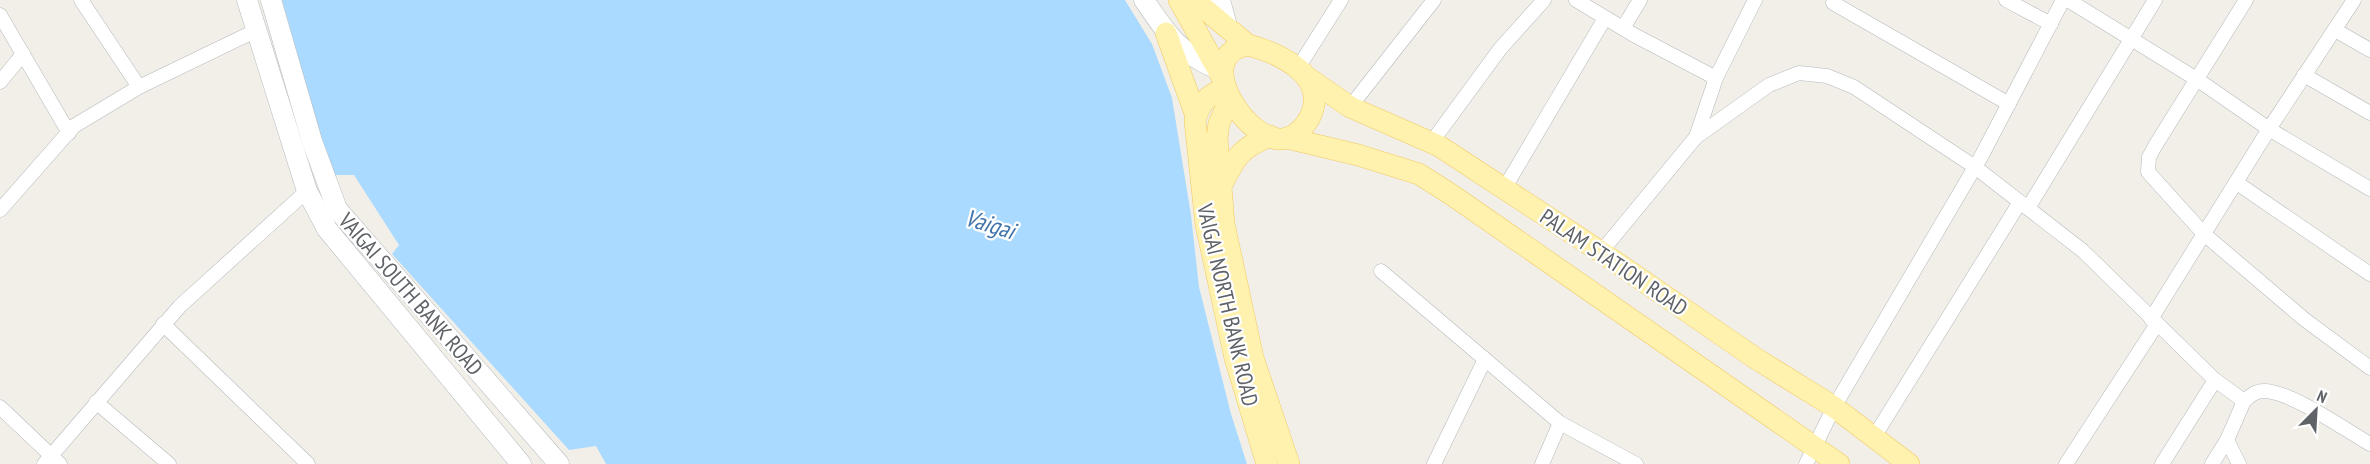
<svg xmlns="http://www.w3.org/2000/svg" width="2370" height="464" font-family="'PT Sans Narrow',sans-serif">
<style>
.water{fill:#aadaff}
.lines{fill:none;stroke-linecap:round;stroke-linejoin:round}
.street-casing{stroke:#b5b8bc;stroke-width:15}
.secondary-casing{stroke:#b6babf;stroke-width:21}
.primary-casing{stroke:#f2c960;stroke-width:22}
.street{stroke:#fff;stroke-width:14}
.secondary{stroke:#fff;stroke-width:20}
.primary{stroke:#fff2af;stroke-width:21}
.labels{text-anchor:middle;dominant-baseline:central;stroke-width:4.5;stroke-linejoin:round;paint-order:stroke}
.street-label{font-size:22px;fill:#5f6368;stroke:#fff}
.water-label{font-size:24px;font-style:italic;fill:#4174aa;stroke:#fff}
</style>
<rect width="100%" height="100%" fill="#f1efe8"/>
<!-- water -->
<path class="water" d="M282,0h843l27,44 20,54 19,117 8,72 32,127 16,50h-641l-10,-18 -27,4 -177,-196 7,-9 -45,-70h-22z"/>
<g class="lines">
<!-- street casing -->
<g class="street-casing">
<g id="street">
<path d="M81,0l58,87"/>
<path d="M1576,0l58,35 82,43"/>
<path d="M2006,0l45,24"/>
<path d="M2068,0l130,80 71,49 101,60"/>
<path d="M2246,0l-91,146 -6,11 -1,15 56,62 100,85 66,49"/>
<path d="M1833,3l176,101"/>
<path d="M0,15l69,118"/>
<path d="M1623,28l17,-28"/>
<path d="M2335,30l35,20"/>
<path d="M1298,68l43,-68"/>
<path d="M2304,75l66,38"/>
<path d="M0,82l23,-28"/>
<path d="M1350,107l84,-107"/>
<path d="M1696,137l20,-59 39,-78"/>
<path d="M1431,143l69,-94 44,-49"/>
<path d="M2237,183l133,91"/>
<path d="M1504,189l101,-171"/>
<path d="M2028,208l127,-208"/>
<path d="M0,210l74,-84 65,-39 118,-57"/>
<path d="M1601,252l95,-115 73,-52 30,-12 28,3 27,11 121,80 108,84 132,129 29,21c6,-5 11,-10 20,-10 27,0 81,39 106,53"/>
<path d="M1381,271l179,152 76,41"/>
<path d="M2151,319l118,-190 85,-129"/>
<path d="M163,324l145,140"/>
<path d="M96,402l73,62"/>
<path d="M0,407l60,57"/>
<path d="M1874,437l146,-235"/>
<path d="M2227,440l12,24"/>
<path d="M44,464l136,-158 127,-115"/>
<path d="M1434,464l51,-105"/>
<path d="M1542,464l18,-41"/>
<path d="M1806,464l28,-57 148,-252 81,-155"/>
<path d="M2066,464l91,-140"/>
<path d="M2162,464l53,-84"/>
<path d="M2212,464l15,-24 17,-39"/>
</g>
</g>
<!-- secondary casing -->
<g class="secondary-casing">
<g id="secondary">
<path d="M247,0l60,191 20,38 194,235"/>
<path d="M271,0l41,141 25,68 222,255"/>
<path d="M1144,0c23,34 35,53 73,69"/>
<path d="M1220,0l7,26"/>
</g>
</g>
<!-- primary casing -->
<g class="primary-casing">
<g id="primary">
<path d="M1179,0l44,79"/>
<path d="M1194,0l54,45"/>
<path d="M1166,33l30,83"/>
<path d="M1248,45c31,8 82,31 62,72 -5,9 -13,18 -23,21 -37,12 -99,-84 -39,-93z"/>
<path d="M1308,78l42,29 89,39 162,106 154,106 79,49 75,57"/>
<path d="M1225,87c-17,10 -25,13 -30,34l11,104 29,133 32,106"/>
<path d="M1230,99l-11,24 -2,15 7,86 29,134 36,106"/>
<path d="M1287,138l71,17 61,19 33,21 387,269"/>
<path d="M1221,186c15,-29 18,-37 49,-50"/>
</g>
</g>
<!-- street -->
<use href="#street" class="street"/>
<!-- secondary -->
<use href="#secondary" class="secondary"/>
<!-- primary -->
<use href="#primary" class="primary"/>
</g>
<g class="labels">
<!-- street labels -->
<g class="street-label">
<text transform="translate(1614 262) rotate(34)">PALAM STATION ROAD</text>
<text transform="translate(411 294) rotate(49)">VAIGAI SOUTH BANK ROAD</text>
<text transform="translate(1228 305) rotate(77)">VAIGAI NORTH BANK ROAD</text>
</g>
<!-- water labels -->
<g class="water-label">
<text transform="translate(990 224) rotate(17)">Vaigai</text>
</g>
</g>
<!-- north arrow -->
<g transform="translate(2316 410) rotate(24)" stroke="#ffffff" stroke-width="4.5" paint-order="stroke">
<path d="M0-4.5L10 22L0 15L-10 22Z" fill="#5f6368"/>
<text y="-9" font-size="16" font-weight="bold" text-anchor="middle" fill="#5f6368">N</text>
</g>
</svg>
